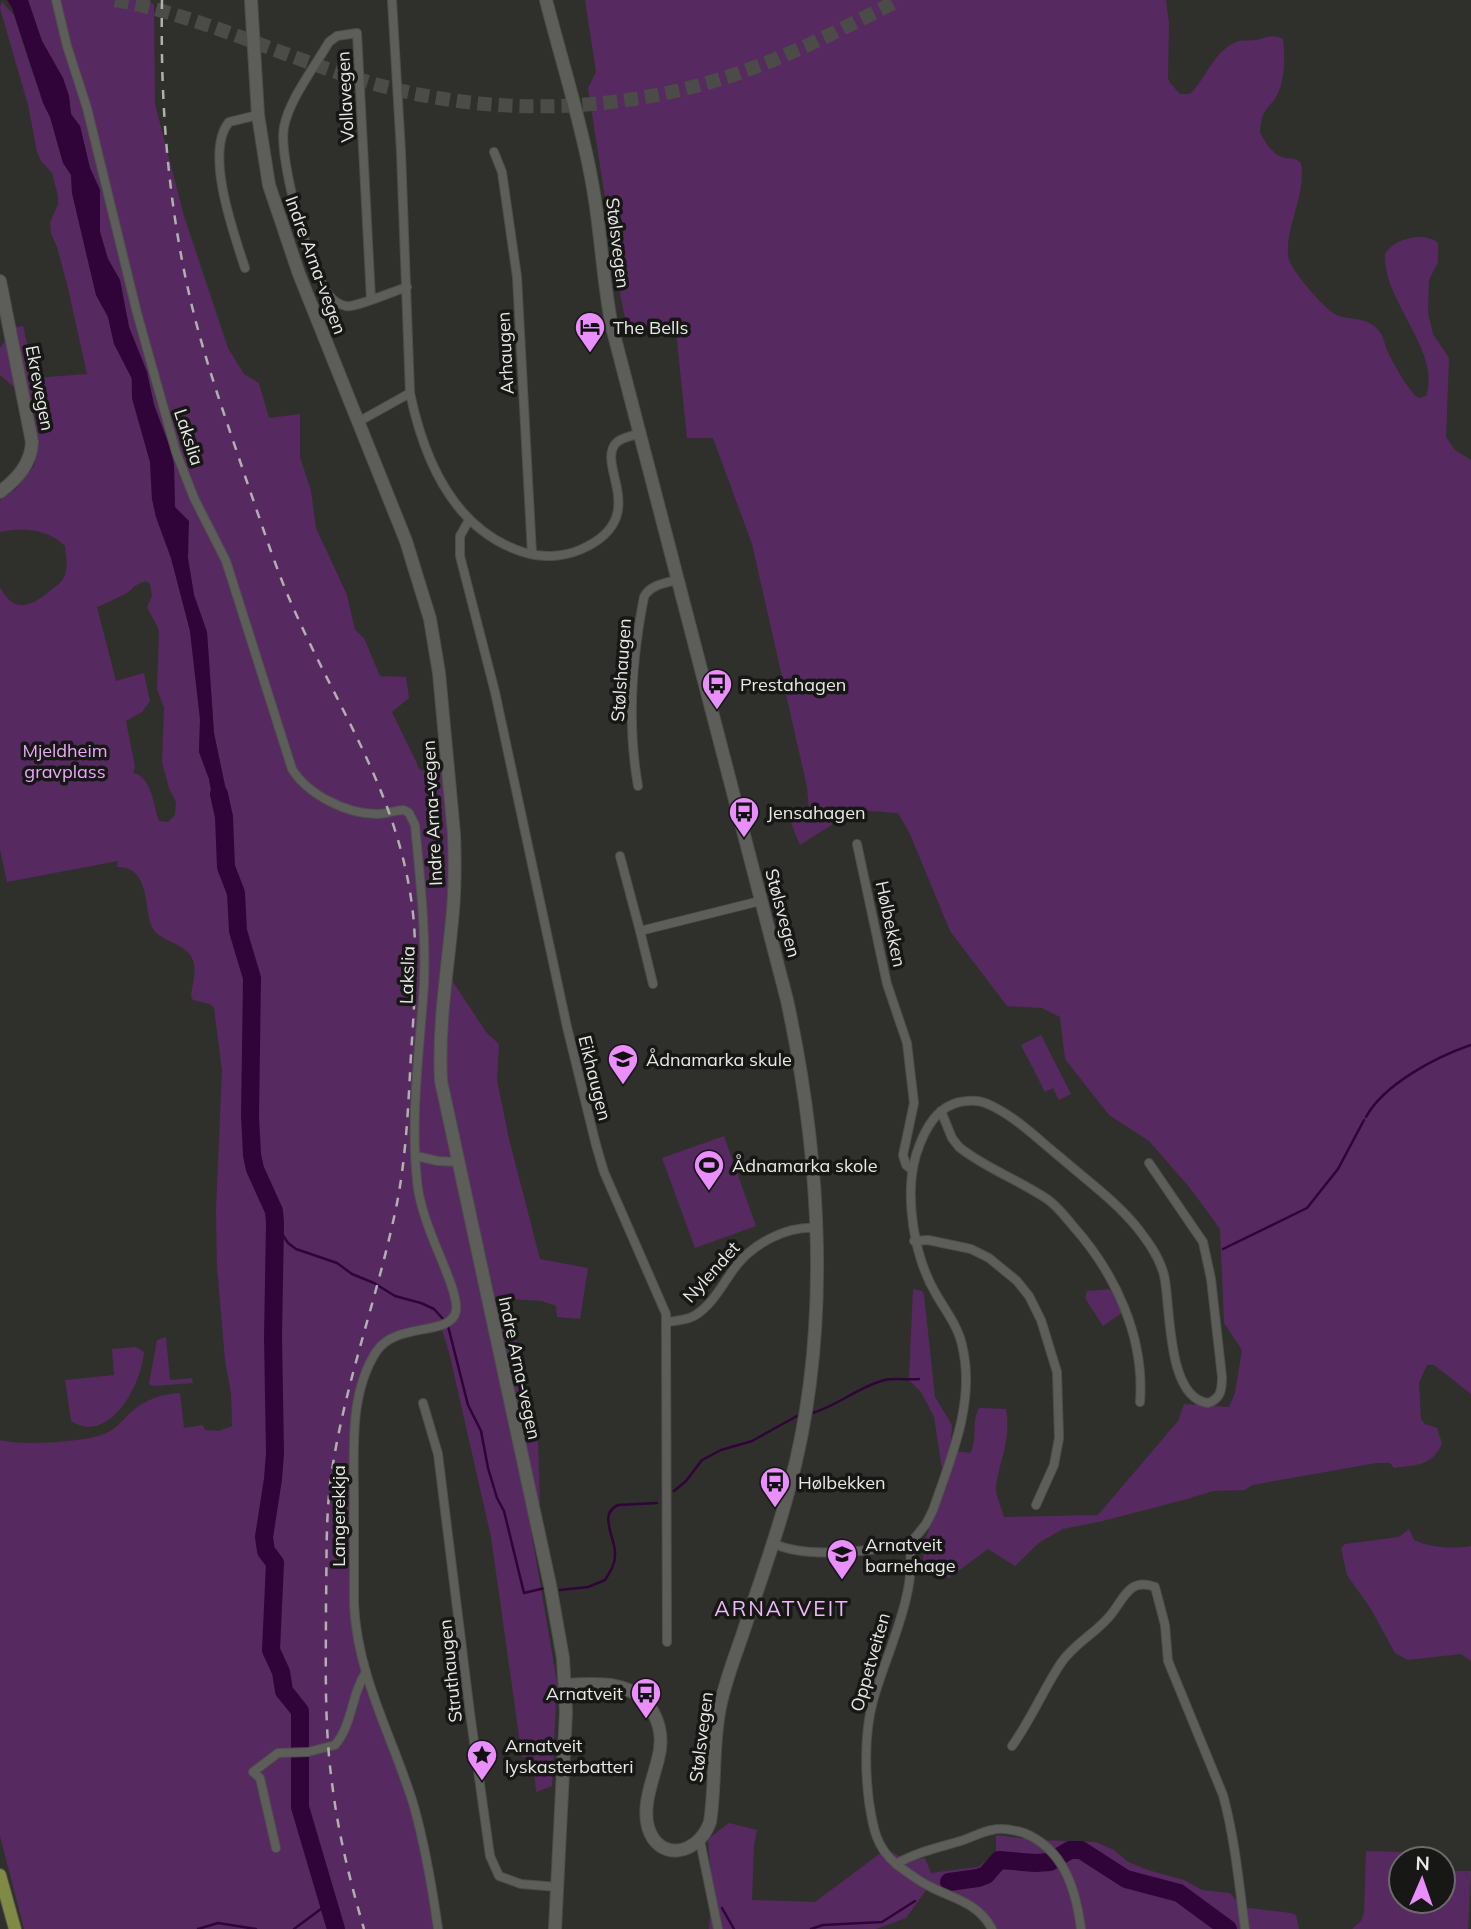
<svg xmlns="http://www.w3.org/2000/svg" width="1471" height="1929" font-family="Mulish,sans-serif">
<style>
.green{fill:#572961;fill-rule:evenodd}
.water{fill:#300439}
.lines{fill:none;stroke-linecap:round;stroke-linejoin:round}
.stream{stroke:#300439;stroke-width:2.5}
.river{stroke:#300439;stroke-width:18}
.highway-tunnel{stroke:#4b4c47;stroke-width:14;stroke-dasharray:14 7;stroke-linecap:butt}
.street-casing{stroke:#4d4e4b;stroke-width:10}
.secondary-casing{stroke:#4d4e4b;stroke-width:14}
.primary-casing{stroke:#4d4e4b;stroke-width:14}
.street{stroke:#5d5e59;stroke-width:8}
.secondary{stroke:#5d5e59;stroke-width:12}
.primary{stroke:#818a44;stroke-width:12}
.rail{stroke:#b0b1ad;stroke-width:2.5;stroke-dasharray:9 9;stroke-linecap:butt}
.labels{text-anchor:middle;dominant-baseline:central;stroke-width:7;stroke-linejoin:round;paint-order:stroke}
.street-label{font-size:18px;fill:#e8e9e6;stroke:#171716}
.poi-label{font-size:18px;fill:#e8e9e6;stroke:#171716;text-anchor:start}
.park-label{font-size:18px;fill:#eaaaf7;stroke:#171716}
.quarter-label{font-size:21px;letter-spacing:2px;fill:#edbaf8;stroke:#171716}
</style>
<rect width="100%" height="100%" fill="#2f302b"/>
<!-- green -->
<g class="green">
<path d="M28,0h114l12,4 1,100 29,112 44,132 16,26 15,9 10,35 31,-4v43l11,34 5,37 31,67 8,35 9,8 16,38 26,1 3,21 -17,14 28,58 23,2 7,99 -8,94 44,67 13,12 -2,36 12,59 31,120 48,9 -8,51 -23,-2 -1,-11 -14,-5 -31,-2 15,115 12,28 2,62 -12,9 29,169 -5,104 -16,6 -3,-35h-11l-31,-220 -42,-185 -8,-25 -32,4 -32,19 -20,58 -3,195 5,42 54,159 25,125h-414l-24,-93v-396c20,6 85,2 104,-6 11,-4 18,-13 26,-21 14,-13 31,-19 50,-20l4,35 19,-3 2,5 14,1 13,-5 -1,-33 -6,-33 -8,-93 -1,-56 6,-140 -8,-63 -4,-4 -17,-4 -2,-4c1,-10 5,-23 3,-32 -4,-23 -36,-20 -43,-39 -7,-21 -2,-59 -34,-58l1,-6 -111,21 -7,-33v-262c14,27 30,20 50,4 3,-3 10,-7 13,-12 6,-9 3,-23 2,-33 -18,-17 -42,-19 -65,-14v-32l16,-11 18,-23 4,-26 -6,-37 -32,-28v-27l15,-21 8,-1 12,52 52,-4 -20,-90 -10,-37 -6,-14 -1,-10 8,-19v-8l-6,-23 -11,-12 -4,-9 -9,-47 -28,-97 2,-6 12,13 17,53 19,49 13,46 8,12 1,18 24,102 12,22 6,27 17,31 1,23 18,64 2,37 4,18 15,41 19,73 10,88 -1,33 10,27 7,34 3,3 10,-11 -15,-72 -7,-101 -13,-37 -6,-37v-37l-13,-14 -1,-42 -3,-15 -17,-45 -7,-33 -18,-45 -9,-47 -12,-21 -8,-27v-42l-10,-22 -10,-42 -9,-12 -2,-18 -6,-18 -21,-37zM146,581l4,3 2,12 -5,11 12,23 -2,59 7,19 -2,55 7,25 7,14 -1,13 -7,7 -9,-1c-6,-15 -7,-45 -26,-48l2,-6 -9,-46 16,-9 8,-11 -6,-28 -28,8 -19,-74c8,-3 20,-9 28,-13 10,-5 5,-8 21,-13z"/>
<path d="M585,0h581l3,23 -1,55 2,5 10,11h10c16,-15 25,-46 49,-53 6,-1 11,0 17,-1 10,-2 17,-7 27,-1 2,16 2,37 -4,52 -9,20 -17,13 -19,41 5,11 13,23 25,26 7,1 11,0 16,5 6,32 -19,71 -12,97 4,12 38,53 50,56 14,4 28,1 39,14 6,6 6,13 9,20 4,9 21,40 29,46 4,3 6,1 10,0 16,-45 -44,-96 -41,-142 9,-16 39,-23 53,-11v19l-9,18 -1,33 5,21 16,24 -3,79 9,13 16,10v934l-37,-29h-7l-8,18 2,36 4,5 12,4 5,15c-9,23 -26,22 -48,25l-4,-5h-14l-124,22 -7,5 -32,1 -26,8 -84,22 -40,8 -23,13 -25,24 -27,-17 -39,29 -27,-12 4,-29 22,-54 -5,-7 -9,-59 -13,-25 -11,-11 -1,-4 4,-88 9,2 2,4 11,102 17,28 -1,16 5,10 14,2c8,-13 1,-31 9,-45l27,1c5,31 -5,47 -10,76 -1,9 5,22 8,32l94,-2 80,-94 6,-17 45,3 6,-14 7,-43 -18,-27 -4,-94 -30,-41 -41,-47 -40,-26 -44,-56 -5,-42 -18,-9 -35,-2 -57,-75 -40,-97 -12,-21 -43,-3 -55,35 -13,-31 22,-4 -2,-23 -55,-243 -39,-106h-26l-11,-107 -48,3 -9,-46 -31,-200 8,-16z"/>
<path d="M1041,1035l30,59 -12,6 -6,-12 -8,4 -24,-47z"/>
<path d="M724,1136l32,90 -61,22 -33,-90z"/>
<path d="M1113,1289l10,23 -20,14 -18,-28 2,-7z"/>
<path d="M166,1337l4,43 22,-2 1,5 -40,3 -4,-2 8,-44z"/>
<path d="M136,1347l8,5c-2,31 -34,94 -73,69l-6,-41 49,-5 -2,-26z"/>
<path d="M1409,1529l5,11c17,8 38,9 57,6v115l-10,-7 -53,6 -13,-7 -24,-44 -24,-34 -6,-27 4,-4 54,-7z"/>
<path d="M729,1823l28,7 -3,16 -2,54 63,2 71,-53 23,12 16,-3 6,15 47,-6 18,-14v-18l39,5 61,2 18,8 14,12 20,8 36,10 18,10 28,3 12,14 49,6 5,2 3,14h-307l-8,-12 -55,-31 -23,32 -30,11h-167l3,-42 -4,-48z"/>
<path d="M1366,1851l36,1 12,5v2h-13v42h42v-30h28l-3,58h-116l9,-8 3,-8z"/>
</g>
<!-- water -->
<path class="water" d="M7,0h21l14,41 21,37 6,18 2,18 9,12 10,42 10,22v42l8,27 12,21 9,47 18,45 7,33 17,45 3,15 1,42 14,14 -1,37 6,37 13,37 7,101 15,72 -1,10 -9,1 -5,-7 -5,-30 -10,-27 1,-33 -10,-88 -19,-73 -15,-41 -4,-18 -2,-37 -18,-64v-19l-18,-35 -6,-27 -12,-22 -24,-102 -1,-18 -8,-12 -13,-46 -7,-14 -31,-95z"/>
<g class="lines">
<!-- stream -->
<g class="stream">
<path d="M1366,1117c18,-33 70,-60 105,-72"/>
<path d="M275,1223l13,20 8,6 41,14 15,11 22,9 21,13 26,7 13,6 10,11"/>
<path d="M1223,1249l84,-41 31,-39 26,-49"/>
<path d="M448,1326l20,79 13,26 7,37 9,30 7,13 20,82 21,-5"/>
<path d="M812,1413c26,-7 47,-27 73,-33 10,-2 23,0 34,-1"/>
<path d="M674,1491l12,-10 16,-21 19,-10 31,-9 45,-25"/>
<path d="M560,1590l28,-3 17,-7c5,-8 11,-17 10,-27 0,-16 -17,-39 3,-48l39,-2"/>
<path d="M722,1908l12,21"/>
<path d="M198,1929l20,-6 38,6"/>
<path d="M294,1929l35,-26"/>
<path d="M811,1929l12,-4 59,-3 33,-21"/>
</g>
<!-- river -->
<g class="river">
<path d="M219,794l5,23 2,50 10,26 2,38 14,47 -2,138 2,39 3,14 19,42 1,12 -2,114 2,116 -2,26 -9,58 2,14 9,12 -4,87 10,22 3,19 16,20v96l36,122"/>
<path d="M949,1882l29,-4 8,-3 13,-15 36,3 15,-1 20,-12h11l45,29 53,14 49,36"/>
</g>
<!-- highway-tunnel -->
<path class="highway-tunnel" d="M115,0c86,16 164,55 246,80 122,37 254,35 375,-6 56,-19 110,-47 163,-74"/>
<!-- street casing -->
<g class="street-casing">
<g id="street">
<path d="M56,0l11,46 20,62 50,205 39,139 18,46 32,63 66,208c16,26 55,45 85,45 10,0 18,-4 27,-4l5,3 6,12c5,53 11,105 9,159 -4,64 -14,131 -7,196 1,17 7,35 13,51 6,18 29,64 26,80 -5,26 -60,10 -80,41 -27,42 -22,98 -22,145 0,36 0,71 0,107 3,71 38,132 59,199 12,42 19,83 25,126"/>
<path d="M392,0l9,152 9,241"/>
<path d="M494,152l8,20 15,105 15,277"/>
<path d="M245,268c-11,-34 -41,-116 -16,-146l29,-7"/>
<path d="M371,299l-14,-266 -20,3 -8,6c-14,24 -40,58 -45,85 -6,31 25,143 45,168 4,5 11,10 17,11 9,2 48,-15 61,-19"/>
<path d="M358,422l52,-29c14,67 45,139 116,160 20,6 44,3 62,-7 61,-32 8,-81 28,-103 6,-6 17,-7 25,-10"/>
<path d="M469,520l-9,16v20l35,136 72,335 29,118 8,27 62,142 1,328"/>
<path d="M638,786c-11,-62 -6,-128 6,-189 6,-12 21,-14 34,-17"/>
<path d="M857,844l30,140 20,59 7,60 -11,52 3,10 6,5"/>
<path d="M620,856l20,75"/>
<path d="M653,984l-13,-53 120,-30"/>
<path d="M941,1111l11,27 7,9c26,21 60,33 88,52 10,7 18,17 26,27 42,47 72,111 67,176"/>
<path d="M416,1156l22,5 19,1"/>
<path d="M914,1241l14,-1 43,9 18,9 28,23 12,15 12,24 16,52 2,66 -5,27 -18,40"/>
<path d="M667,1322c9,-1 19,-2 27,-6 19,-11 29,-33 42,-50 18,-23 51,-40 80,-38"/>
<path d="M423,1403l15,51 32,259 20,143 9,20 22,8 37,3"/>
<path d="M773,1543c33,17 99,7 136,2l17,-21 7,-14c18,-52 43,-109 29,-165 -4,-19 -17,-35 -26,-51 -22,-37 -32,-98 -20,-139 8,-25 21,-52 51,-54 8,-1 18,1 25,5 25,12 47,34 68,51 25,22 53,42 75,68 12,15 24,31 29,50 7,30 2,123 44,128 13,-4 14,-14 14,-26l-11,-98 -8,-37 -54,-79"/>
<path d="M909,1545c10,45 -24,111 -36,156 -9,33 -8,68 -4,101 4,26 7,45 27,62 19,-11 40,-16 61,-22 12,-3 23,-10 35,-12 10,-3 22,0 32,3 40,16 52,57 57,96"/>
<path d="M1012,1746c19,-26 31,-56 49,-83 12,-18 33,-29 47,-45 15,-16 20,-42 47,-31l10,38 3,36 55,134c12,44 16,89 22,134"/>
<path d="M700,1841l18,88"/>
<path d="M276,1848l-16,-70 -7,-6 25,-19 30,-1 27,-7c18,-21 16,-51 31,-73"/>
<path d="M896,1864c11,8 21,16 33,22 24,13 49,16 63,43"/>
</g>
</g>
<!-- secondary casing -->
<g class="secondary-casing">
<g id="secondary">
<path d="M251,0l7,115 11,70 30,89 107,267 24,78 9,54 15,161c1,26 1,51 -1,76 -5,58 -15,113 -12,171l109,504 13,73 3,54 -11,217"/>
<path d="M546,0c15,59 34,117 45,177 10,50 11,100 21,150l175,673c34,158 45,332 2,489 -13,50 -31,98 -47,147 -8,23 -17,46 -22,71 -8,38 -4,77 -10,115 -12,34 -52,40 -62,5 -6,-22 5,-47 10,-68 5,-18 3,-32 -5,-47 -18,-32 -56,-29 -87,-27"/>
<path d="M0,281l32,161c-1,22 -15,37 -32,50"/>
</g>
</g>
<!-- primary casing -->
<g class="primary-casing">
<path id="primary" d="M0,1875l15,54"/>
</g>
<!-- street -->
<use href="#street" class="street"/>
<!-- secondary -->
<use href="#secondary" class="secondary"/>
<!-- primary -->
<use href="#primary" class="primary"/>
<!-- rail -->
<path class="rail" d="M162,0c-2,109 7,221 35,326 14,52 32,102 49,153 13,37 25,75 40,112 48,115 117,204 128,333 3,43 0,87 -3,130 -3,56 -5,113 -18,168 -18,81 -47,161 -60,242 -8,46 -6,93 -7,140 0,60 -2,120 6,179 6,50 18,98 32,146"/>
</g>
<!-- icons -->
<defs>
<g id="hotel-pin" transform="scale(1.575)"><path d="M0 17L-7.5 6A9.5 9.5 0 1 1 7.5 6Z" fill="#ea8dfd" stroke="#171716"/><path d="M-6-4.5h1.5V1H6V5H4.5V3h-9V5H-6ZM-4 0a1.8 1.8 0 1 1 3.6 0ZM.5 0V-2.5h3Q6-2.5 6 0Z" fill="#111"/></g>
<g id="bus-pin" transform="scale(1.575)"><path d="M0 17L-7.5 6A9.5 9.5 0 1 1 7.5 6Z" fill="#ea8dfd" stroke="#171716"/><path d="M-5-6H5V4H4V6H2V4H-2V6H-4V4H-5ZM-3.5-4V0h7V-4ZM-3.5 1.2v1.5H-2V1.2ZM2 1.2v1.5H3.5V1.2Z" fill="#111"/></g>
<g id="school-pin" transform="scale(1.575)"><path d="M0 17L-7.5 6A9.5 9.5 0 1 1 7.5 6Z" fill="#ea8dfd" stroke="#171716"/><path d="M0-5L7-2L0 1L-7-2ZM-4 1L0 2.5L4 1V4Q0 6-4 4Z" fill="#111"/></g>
<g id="stadium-pin" transform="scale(1.575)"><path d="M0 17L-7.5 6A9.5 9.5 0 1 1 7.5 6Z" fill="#ea8dfd" stroke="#171716"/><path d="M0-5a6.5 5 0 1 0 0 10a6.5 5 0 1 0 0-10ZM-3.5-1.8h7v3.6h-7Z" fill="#111"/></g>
<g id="sight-pin" transform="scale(1.575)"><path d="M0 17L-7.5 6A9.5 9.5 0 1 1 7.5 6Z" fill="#ea8dfd" stroke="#171716"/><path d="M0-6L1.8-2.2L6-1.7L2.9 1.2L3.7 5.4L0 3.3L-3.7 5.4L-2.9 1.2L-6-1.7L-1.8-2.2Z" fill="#111"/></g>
</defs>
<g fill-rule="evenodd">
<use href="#hotel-pin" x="590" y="327"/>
<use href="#bus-pin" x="717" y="684"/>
<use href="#bus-pin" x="744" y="812"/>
<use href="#school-pin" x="623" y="1059"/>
<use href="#stadium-pin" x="709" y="1165"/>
<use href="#bus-pin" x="775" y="1482"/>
<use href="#school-pin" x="842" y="1554"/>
<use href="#bus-pin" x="646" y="1693"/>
<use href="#sight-pin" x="482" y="1755"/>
</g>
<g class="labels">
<!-- street labels -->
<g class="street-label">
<text transform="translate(345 97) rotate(-93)">Vollavegen</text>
<text transform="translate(618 243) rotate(83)">Stølsvegen</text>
<text transform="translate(316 265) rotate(70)">Indre Arna-vegen</text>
<text transform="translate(505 353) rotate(-93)">Arhaugen</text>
<text transform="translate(40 388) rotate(79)">Ekrevegen</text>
<text transform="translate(189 437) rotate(72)">Lakslia</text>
<text transform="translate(621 670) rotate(-86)">Stølshaugen</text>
<text transform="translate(432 813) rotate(-93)">Indre Arna-vegen</text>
<text transform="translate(783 913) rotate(75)">Stølsvegen</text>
<text transform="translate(891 924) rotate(78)">Hølbekken</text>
<text transform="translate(407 975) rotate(-88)">Lakslia</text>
<text transform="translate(595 1078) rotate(76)">Eikhaugen</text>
<text transform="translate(711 1272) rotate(-48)">Nylendet</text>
<text transform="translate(520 1368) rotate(78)">Indre Arna-vegen</text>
<text transform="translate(338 1516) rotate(-90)">Langerekkja</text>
<text transform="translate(870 1662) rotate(-74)">Oppetveiten</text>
<text transform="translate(450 1671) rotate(-96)">Struthaugen</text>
<text transform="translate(701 1737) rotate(-83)">Stølsvegen</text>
</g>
<!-- poi labels -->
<g class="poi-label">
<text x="613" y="327">The Bells</text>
<text x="740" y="684">Prestahagen</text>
<text x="767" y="812">Jensahagen</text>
<text x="646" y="1059">Ådnamarka skule</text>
<text x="732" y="1165">Ådnamarka skole</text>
<text x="798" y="1482">Hølbekken</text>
<text x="865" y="1544">Arnatveit<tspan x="865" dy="21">barnehage</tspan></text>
<text x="623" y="1693" text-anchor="end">Arnatveit</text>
<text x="505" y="1745">Arnatveit<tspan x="505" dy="21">lyskasterbatteri</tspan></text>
</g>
<!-- park labels -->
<g class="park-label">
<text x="65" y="750">Mjeldheim<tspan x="65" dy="21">gravplass</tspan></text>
</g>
<!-- quarter labels -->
<g class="quarter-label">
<text x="782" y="1608">ARNATVEIT</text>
</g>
</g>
<!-- north arrow -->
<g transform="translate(1422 1880) rotate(2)"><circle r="33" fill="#171716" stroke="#6b6b69" stroke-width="2"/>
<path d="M0-5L12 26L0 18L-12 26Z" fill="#ea8dfd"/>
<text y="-10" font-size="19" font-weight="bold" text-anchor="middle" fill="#e8e9e6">N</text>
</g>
</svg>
